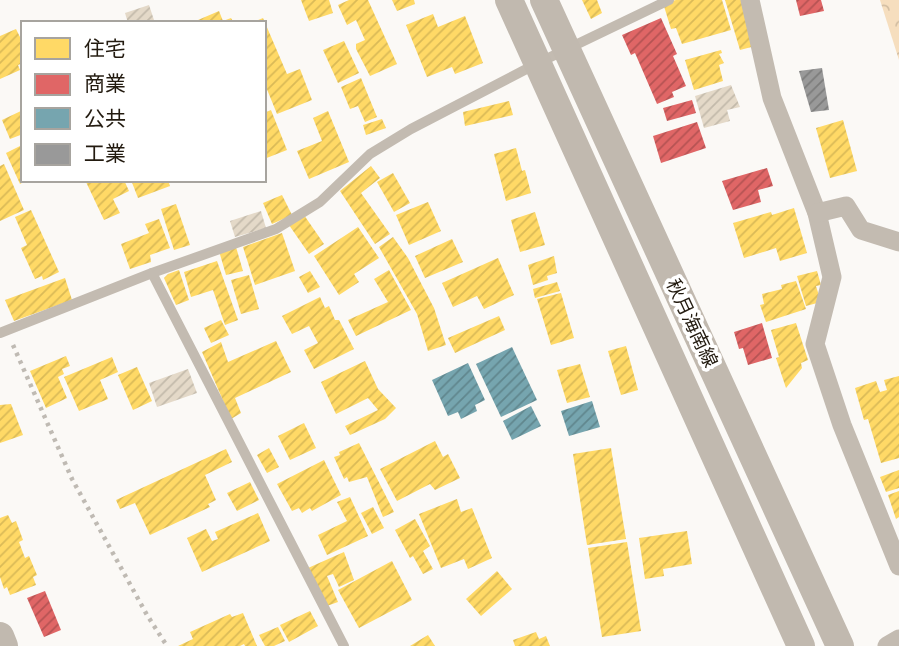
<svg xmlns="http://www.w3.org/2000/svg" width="899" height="646" font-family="'Fira Sans Condensed','Noto Sans JP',sans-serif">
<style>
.forest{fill:url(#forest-crowns)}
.homes{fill:url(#homes-hatch)}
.shops{fill:url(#shops-hatch)}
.public{fill:url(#public-hatch)}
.industry{fill:url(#industry-hatch)}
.building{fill:url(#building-hatch)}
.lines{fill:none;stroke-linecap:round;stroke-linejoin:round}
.path{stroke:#bfbab3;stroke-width:4.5;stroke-dasharray:3.5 5;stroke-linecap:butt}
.lane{stroke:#c3bbb1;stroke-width:10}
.street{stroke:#c3bbb1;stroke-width:19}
.secondary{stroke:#c1b9af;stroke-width:28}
.labels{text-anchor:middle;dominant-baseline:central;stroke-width:7;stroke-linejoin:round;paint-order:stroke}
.street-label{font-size:19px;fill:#231b10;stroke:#fff}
</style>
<defs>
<pattern id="forest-crowns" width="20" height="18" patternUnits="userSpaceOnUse" patternTransform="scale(1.75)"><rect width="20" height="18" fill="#f6debe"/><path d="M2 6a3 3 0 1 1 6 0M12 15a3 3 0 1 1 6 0" fill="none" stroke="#d3bea2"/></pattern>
<pattern id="homes-hatch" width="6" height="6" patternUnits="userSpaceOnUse" patternTransform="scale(1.75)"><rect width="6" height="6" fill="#ffd966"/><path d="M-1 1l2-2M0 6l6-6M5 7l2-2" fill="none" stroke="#daba57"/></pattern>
<pattern id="shops-hatch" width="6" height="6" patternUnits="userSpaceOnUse" patternTransform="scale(1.75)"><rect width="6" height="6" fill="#e06666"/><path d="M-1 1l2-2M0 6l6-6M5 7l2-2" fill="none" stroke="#b55353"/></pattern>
<pattern id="public-hatch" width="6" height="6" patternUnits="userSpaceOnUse" patternTransform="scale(1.75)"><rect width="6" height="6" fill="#76a5af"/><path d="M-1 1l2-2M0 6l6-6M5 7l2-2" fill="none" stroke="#60868d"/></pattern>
<pattern id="industry-hatch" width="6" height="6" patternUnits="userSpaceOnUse" patternTransform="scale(1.75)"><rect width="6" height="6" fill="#999"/><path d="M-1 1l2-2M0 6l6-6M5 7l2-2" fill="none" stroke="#7c7c7b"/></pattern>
<pattern id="building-hatch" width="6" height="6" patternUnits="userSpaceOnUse" patternTransform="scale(1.75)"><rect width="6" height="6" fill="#e4d9c8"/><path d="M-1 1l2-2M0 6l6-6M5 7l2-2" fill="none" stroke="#c3baab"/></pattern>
</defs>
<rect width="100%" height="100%" fill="#fbf9f6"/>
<!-- forest -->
<path class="forest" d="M880,0h19v60z"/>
<!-- homes -->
<g class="homes">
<path d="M301,0h28l4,13 -24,8z"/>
<path d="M349,0h19l29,64 -27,12 -14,-27v-5l9,-4 -9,-20 -9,5 -9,-20z"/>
<path d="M392,0h22l1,4 -18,7z"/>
<path d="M582,0h15l5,13 -11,6z"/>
<path d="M676,0h46l9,30 -49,14 -6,-16 -5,1 -8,-26z"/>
<path d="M725,0h20l14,45 -19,5z"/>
<path d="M219,11l4,10 8,-3 3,5h-43z"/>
<path d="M433,14l5,13 27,-11 18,47 -28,11 -3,-7 -25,10 -21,-52z"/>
<path d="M263,18l24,56 13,-5 12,31 -35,14 -13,-32v-59h-13z"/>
<path d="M16,29l7,14v20l-5,2 2,5 -20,9v-43z"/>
<path d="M344,41l15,32 -21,10 -15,-33z"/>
<path d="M721,50l1,3 -3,1 5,9 -5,2 4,16 -29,9 -9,-30z"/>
<path d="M361,78l16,39 -12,5 -7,-16 -8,3 -9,-22z"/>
<path d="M509,101l4,14 -48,11 -2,-14z"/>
<path d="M23,110v24l-13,5 -8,-19z"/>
<path d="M271,110l16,40 -23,9v-46z"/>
<path d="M328,111l21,51 -40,17 -12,-28 25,-10 -9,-23z"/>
<path d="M382,119l4,9 -20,7 -3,-10z"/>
<path d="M843,120l14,51 -27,7 -14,-50z"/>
<path d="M20,146l3,7v27h4l-7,4 -14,-31z"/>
<path d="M516,148l6,23 3,-1 6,23 -25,8 -12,-47z"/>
<path d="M4,164l20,46 -24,11v-55z"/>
<path d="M371,166l9,12 -19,15 29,41 -15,10 -35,-53z"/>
<path d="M393,173l17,30 -16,9 -17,-30z"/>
<path d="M90,180h34l5,11 -16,8 7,14 -16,7 -18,-38z"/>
<path d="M131,180h37l2,6 -32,12z"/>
<path d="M282,195l10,20 -20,9 -9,-21z"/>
<path d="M428,202l13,29 -32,14 -13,-30z"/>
<path d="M176,204l14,41 -16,5 -13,-41z"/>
<path d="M794,208l13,45 -27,8 -4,-13 -32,10 -11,-35 38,-11 1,3z"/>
<path d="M31,210l28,62 -16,8 -1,-4 -7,3 -14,-31 6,-3 -12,-28z"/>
<path d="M535,212l10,33 -25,7 -9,-32z"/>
<path d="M304,215l20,29 -15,10 -20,-29z"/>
<path d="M159,219l11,29 -20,7 1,7 -21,7 -9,-25 28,-11 -4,-9z"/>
<path d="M358,227l21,31 -25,16 5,8 -20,13 -25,-39z"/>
<path d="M282,233l13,38 -40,14 -12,-38z"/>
<path d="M393,237l15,21 15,29 11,21 12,37 -18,6 -11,-37 -38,-67z"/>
<path d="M452,239l11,23 -38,16 -10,-22z"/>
<path d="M236,247l7,24 -17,4 -7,-24z"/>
<path d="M554,256l3,17 -10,3 1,4 -15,5 -5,-20z"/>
<path d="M498,258l16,37 -30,14 -7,-13 -24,11 -11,-24z"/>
<path d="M217,261l21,59 -13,5 -12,-35 -22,7 -7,-25z"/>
<path d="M179,270l10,30 -13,5 -12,-27 4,-4z"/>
<path d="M389,270l22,40 -55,26 -8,-16 40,-18 -14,-23z"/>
<path d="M310,271l10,16 -12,6 -9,-16z"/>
<path d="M817,271l4,14 -5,1 5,16 -15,4 -9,-30z"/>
<path d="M249,275l10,34 -18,5 -10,-34z"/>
<path d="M65,278l7,22 -58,21 -9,-21z"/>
<path d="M796,281l10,28 -40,13 -6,-17 4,-1 -2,-10 20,-5 -1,-4z"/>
<path d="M557,282l3,9 -25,7 -2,-9z"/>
<path d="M561,293l13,45 -23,7 -14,-46z"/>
<path d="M320,297l5,11 4,-2 6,14h4l15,29 -40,20 -10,-19 14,-7 -9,-17 -17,8 -10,-18z"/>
<path d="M499,316l6,14 -50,23 -7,-15z"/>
<path d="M221,320l8,15 -18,8 -7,-15z"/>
<path d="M796,323l12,37 -7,3 1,5 -16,20 -10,-30 3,-1 -8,-27z"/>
<path d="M276,341l15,31 -56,26 6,15 -10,6 -29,-67 19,-10 7,20z"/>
<path d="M626,346l12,44 -17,5 -13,-44z"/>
<path d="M66,356l4,10 -8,3 2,5 -6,3 9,21 -21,10 -16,-37z"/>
<path d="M112,357l6,15 -18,8 8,19 -29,12 -15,-34z"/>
<path d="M365,361l13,28 18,19 -11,11 -35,16 -5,-9 33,-16 -10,-12 -32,16 -15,-32z"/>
<path d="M580,364l10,33 -23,6 -10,-33z"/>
<path d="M137,367l15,34 -19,9 -15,-35z"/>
<path d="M899,376v82l-18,5 -13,-44 -4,1 -9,-32 21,-7 4,11 7,-2 -3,-10z"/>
<path d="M11,404l12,31 -23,8v-38z"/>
<path d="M304,423l12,25 -26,12 -12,-24z"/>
<path d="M435,441l8,16 5,-3 12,24 -25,12 -5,-6 -33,17 -17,-32z"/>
<path d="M359,443l35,69 -11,5 -16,-40 -18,5 -2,-5 -3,2 -10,-22 6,-2 -1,-3z"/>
<path d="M269,448l10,19 -12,6 -10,-18z"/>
<path d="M611,448l15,91 -39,6 -14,-91z"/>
<path d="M226,449l6,13 -27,13 11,25 -8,4 2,3 -60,28 -15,-32 -15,6 -4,-9z"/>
<path d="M324,460l17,35 -29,16 -2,-3 -8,5 -3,-5 -7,3 -15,-27z"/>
<path d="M899,470v18l-13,4 -6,-15z"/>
<path d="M250,482l9,18 -22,11 -10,-18z"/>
<path d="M899,491v26l-3,2 -8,-24z"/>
<path d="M350,497l18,39 -41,19 -9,-20 29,-14 -10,-19z"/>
<path d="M457,499l4,13 11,-4 20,50 -24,11 -4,-10 -23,9 -22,-54z"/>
<path d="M373,507l11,21 -12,6 -11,-21z"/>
<path d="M258,513l12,28 -68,31 -15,-34 19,-9 6,12 6,-2 -3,-7z"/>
<path d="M8,515l4,8 4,-2 7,19 -4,2 6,16 4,-2 8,19 -4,2 3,8 -26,10 -3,-8 -3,2 -4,-12v-59z"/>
<path d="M415,519l15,27 -7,5 10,18 -10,5 -10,-18 -3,2 -15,-28z"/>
<path d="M687,531l5,33 -29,5 1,7 -19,3 -6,-41z"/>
<path d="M627,542l14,89 -39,6 -14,-89z"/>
<path d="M344,552l10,28 -15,7 -6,-13 -6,2 11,26 -14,5 -16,-39z"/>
<path d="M392,561l20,39 -53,28 -21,-38z"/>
<path d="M497,571l15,18 -31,27 -15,-17z"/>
<path d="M310,611l8,15 -29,16 -9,-17z"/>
<path d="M243,613l14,33h-12l-1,-2 -4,2h-62l15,-7 -3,-7 40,-18 2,3z"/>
<path d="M278,627l7,14 -11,5h-9l-6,-11z"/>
<path d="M536,632l3,7 7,-3 4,10h-35l-2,-6z"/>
<path d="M428,635l7,11h-25z"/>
</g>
<!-- shops -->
<g class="shops">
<path d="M796,0h25l3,11 -24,5z"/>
<path d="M661,18l16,36 -4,2 13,30 -14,6 2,5 -17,7 -22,-51 -4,2 -9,-20z"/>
<path d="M692,100l4,13 -29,8 -4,-13z"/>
<path d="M697,122l9,26 -45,15 -8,-27z"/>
<path d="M767,168l6,18 -15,4 3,12 -28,8 -11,-29z"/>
<path d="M762,323l10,35 -24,7 -5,-17 -4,1 -5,-17z"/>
<path d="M45,591l16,39 -17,7 -17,-39z"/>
</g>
<!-- public -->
<g class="public">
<path d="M512,347l25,53 -36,17 -25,-53z"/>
<path d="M468,363l17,37 -10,5 2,6 -16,8 -3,-7 -10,4 -16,-36z"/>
<path d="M592,401l8,26 -31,9 -8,-25z"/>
<path d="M531,406l10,20 -29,14 -9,-19z"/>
</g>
<!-- industry -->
<path class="industry" d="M822,68l7,42 -18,2 -12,-41z"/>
<!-- building -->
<g class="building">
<path d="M149,5l6,18h-27l-3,-10z"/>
<path d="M731,85l9,22 -13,3 3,11 -26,7 -9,-32z"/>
<path d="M261,211l5,17 -31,9 -5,-16z"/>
<path d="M188,369l9,24 -40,14 -8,-24z"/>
</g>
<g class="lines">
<!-- path -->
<path class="path" d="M13,345l59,134 75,136 20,31"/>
<!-- lane -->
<g class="lane">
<path d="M152,273l192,373"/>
<path d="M0,333l152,-60 124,-44 44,-27 50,-48 41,-25 127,-66 131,-63"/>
</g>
<!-- street -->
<g class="street">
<path d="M750,0l22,98 45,115 15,64 -17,67 27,81 57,141"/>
<path d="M817,213l29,-7 15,24 38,12"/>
<path d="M887,646l12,-7"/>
</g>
<!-- secondary -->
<g class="secondary">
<path d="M509,0l292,646"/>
<path d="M544,0l296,646"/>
<path d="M0,636l4,10"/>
</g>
</g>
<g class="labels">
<!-- street labels -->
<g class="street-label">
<text transform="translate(692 323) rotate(65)">秋月海南線</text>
</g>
</g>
<!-- legend -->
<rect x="21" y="21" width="245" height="161" fill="#ffffff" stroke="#a7a49f" stroke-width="2"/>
<rect x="35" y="38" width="35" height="21" fill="#ffd966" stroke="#a7a49f" stroke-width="2"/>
<text x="84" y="56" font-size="21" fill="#231b10">住宅</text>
<rect x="35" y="74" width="35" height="21" fill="#e06666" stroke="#a7a49f" stroke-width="2"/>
<text x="84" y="91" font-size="21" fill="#231b10">商業</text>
<rect x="35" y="108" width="35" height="21" fill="#76a5af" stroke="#a7a49f" stroke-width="2"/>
<text x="84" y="126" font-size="21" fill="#231b10">公共</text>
<rect x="35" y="144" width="35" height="21" fill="#999999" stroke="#a7a49f" stroke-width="2"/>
<text x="84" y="161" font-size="21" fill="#231b10">工業</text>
</svg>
